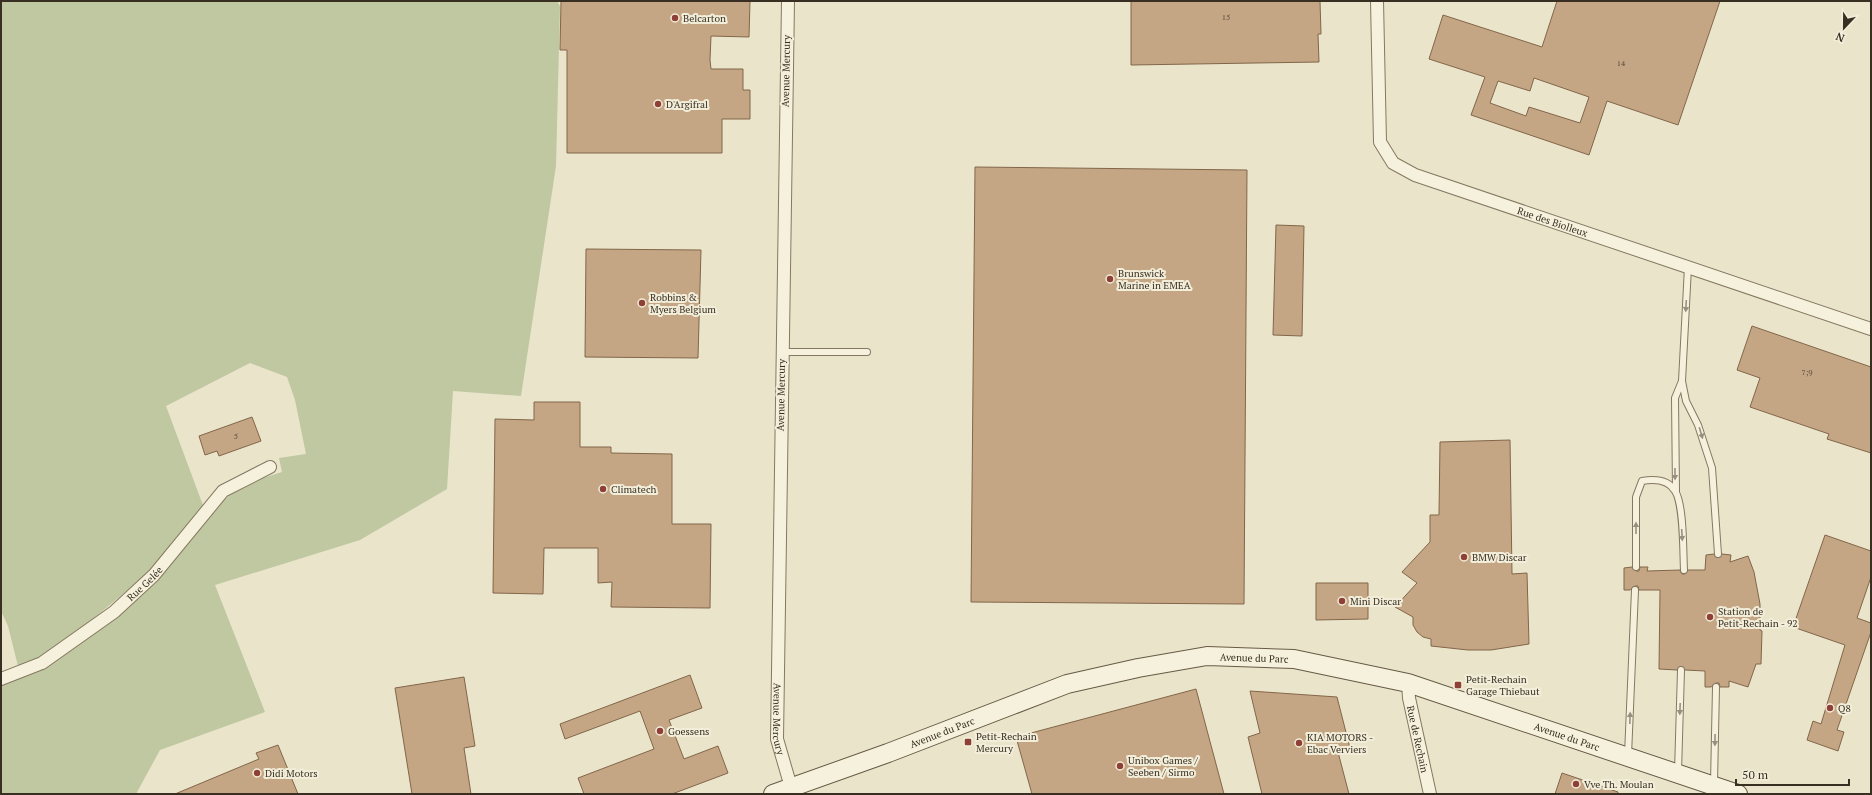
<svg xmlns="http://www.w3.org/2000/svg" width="1872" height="795" font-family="'PT Serif',serif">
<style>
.green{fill:#bfc8a0}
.building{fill:#c4a685;stroke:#826649;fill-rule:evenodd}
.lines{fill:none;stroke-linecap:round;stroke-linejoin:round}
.lane-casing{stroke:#857861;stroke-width:8}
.street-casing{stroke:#857861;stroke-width:14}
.secondary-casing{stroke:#675a44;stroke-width:20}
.lane{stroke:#f6f1dd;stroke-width:6}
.street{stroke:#f6f1dd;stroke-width:12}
.secondary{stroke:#f6f1dd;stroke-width:18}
.oneway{fill:#979080}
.poi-dot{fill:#8e4037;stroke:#f3eeda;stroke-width:1.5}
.labels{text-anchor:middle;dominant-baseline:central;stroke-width:4;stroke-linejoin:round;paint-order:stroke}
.number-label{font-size:8px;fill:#5b4d3b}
.poi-label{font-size:10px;fill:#382f22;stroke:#f3eeda;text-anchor:start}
.street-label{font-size:10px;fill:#382f22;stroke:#f3eeda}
</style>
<rect width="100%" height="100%" fill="#eae4cb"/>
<!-- green -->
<path class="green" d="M1,1h556l3,5 -4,160 -35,230 -68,-5 -6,98 -87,51 -145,45 50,127 -105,38 -24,44h-135v-110l46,-18 103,-81 62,-73 28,-27 42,-13 -3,-14 27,-4 -11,-54 -8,-23 -37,-14 -84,43 38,102 -27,29 -28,35 -74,62 -31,22 -26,10 -10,-40 -7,-15z"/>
<!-- building -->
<g class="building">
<path d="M561,1h189l-1,36 -38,-1 -1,24 1,9h32v21h7v29h-28v34h-155v-103h-7z"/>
<path d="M1131,1h189l1,33h-3l1,28 -188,3z"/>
<path d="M1557,1h163l-42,124 -71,-24 -18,54 -118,-40 14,-38 -56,-18 14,-44 99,32zM1534,78l55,19 -9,26 -51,-16 -3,9 -36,-13 8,-22 32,10z"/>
<path d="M975,167l272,3 -3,434 -273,-2z"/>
<path d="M1276,225l28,1 -2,110 -29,-1z"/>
<path d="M586,249l115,1 -3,108 -113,-1z"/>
<path d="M1752,326l119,41v86l-44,-14 2,-5 -79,-27 10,-29 -23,-8z"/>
<path d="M534,402h46v45h31v6l61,1v70h39l-1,84 -99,-1 1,-25 -14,1v-35h-54l-1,46 -50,-1 2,-174 39,1z"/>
<path d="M252,417l9,24 -42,15 -2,-5 -12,4 -6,-19z"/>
<path d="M1510,440l2,134 15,-1 2,71 -38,6h-23l-37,-4v-7l-8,-2 -6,-5 -4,-7v-8l-18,-10 22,-24 -15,-11 28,-30v-27h9l1,-73z"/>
<path d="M1825,535l46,16v26l-14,41 14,5v9l-34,98 7,2 -6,19 -31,-11 6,-19 8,3 24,-79 -52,-18z"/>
<path d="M1714,554l4,4 4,-4 9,1 -1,7 18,-6 6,16 6,32v26l2,1 -1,33h-5l-8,23 -19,-6v6h-9l-1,-4h-3l-5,4h-6v-16l-20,-1 -4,-4 -4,4 -18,-1 1,-79h-21l-1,-4h-3l-5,4h-6v-22l8,-1 4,4h3l1,-4h8l-1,4 33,-1 2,4h3l3,-4h17l1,-15z"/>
<path d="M1316,583h52v36l-52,1z"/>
<path d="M690,675l12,33 -33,12 15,39 34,-13 10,27 -56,21h-88l-6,-16 76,-29 -14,-38 -75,28 -5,-15z"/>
<path d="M464,677l11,69 -11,2 7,46h-59l-17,-106z"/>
<path d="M1196,689l28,105h-192l-16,-57z"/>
<path d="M1250,691l87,6 13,51 -12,4 11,42h-87l-14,-57 12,-4z"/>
<path d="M278,745l20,49h-123l84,-35 -3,-6z"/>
<path d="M1562,773l56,19v2h-63z"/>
</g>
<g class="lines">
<!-- lane casing -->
<g class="lane-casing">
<g id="lane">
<path d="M1688,267l-6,114 4,20 12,24 14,43 6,86"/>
<path d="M782,352h85"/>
<path d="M1676,491l-1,-93 7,-17"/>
<path d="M1636,567v-70l6,-16c12,-2 26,-2 33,10 9,13 8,62 9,79"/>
<path d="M1628,755l7,-165"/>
<path d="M1678,772l3,-102"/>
<path d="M1714,783l2,-96"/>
</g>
</g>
<!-- street casing -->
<g class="street-casing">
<g id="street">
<path id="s1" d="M788,1l-11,738 16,55"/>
<path id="s2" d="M1377,1l3,141 13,21 22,12 456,154"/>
<path id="s3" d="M1,679l41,-16 72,-51 40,-37 69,-84 47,-24"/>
<path id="s4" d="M1408,683l1,15 21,96"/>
</g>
</g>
<!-- secondary casing -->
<g class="secondary-casing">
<g id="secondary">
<path id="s5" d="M773,794l115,-41 179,-69 71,-16 69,-12 87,3 114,24 330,111"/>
</g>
</g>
<!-- lane -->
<use href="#lane" class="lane"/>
<!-- street -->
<use href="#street" class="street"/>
<!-- secondary -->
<use href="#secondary" class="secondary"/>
</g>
<!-- one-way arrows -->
<defs><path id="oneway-solid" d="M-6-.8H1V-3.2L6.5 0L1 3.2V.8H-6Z"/></defs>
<g class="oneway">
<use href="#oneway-solid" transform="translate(1686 306) rotate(93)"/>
<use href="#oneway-solid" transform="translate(1701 433) rotate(73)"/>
<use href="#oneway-solid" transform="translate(1675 474) rotate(90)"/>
<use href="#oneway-solid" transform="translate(1636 528) rotate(-90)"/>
<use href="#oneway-solid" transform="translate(1682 535) rotate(87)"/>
<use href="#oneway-solid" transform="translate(1680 709) rotate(92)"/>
<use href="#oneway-solid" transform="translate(1630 718) rotate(-88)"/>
<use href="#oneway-solid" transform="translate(1715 740) rotate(91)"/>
</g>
<!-- markers -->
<g class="poi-dot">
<circle cx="675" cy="18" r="4"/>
<circle cx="658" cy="104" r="4"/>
<circle cx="1110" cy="279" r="4"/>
<circle cx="642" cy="303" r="4"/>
<circle cx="603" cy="489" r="4"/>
<circle cx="1464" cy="557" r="4"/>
<circle cx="1342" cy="601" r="4"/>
<circle cx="1710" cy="617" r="4"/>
<rect x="1454" y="681" width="8" height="8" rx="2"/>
<circle cx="1830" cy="708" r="4"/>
<circle cx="660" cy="731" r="4"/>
<rect x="964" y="738" width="8" height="8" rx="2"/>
<circle cx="1299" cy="743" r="4"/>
<circle cx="1120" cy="766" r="4"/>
<circle cx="257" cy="773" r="4"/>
<circle cx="1576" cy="784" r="4"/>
</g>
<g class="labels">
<!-- number labels -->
<g class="number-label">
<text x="1226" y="17">15</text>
<text x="1621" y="63">14</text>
<text x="1807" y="372">7;9</text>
<text x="236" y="436">5</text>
</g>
<!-- poi labels -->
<g class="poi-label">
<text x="683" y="18">Belcarton</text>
<text x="666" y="104">D'Argifral</text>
<text x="1118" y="273">Brunswick<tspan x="1118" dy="12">Marine in EMEA</tspan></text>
<text x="650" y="297">Robbins &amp;<tspan x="650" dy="12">Myers Belgium</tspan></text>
<text x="611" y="489">Climatech</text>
<text x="1472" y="557">BMW Discar</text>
<text x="1350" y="601">Mini Discar</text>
<text x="1718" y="611">Station de<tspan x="1718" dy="12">Petit-Rechain - 92</tspan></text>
<text x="1466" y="679">Petit-Rechain<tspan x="1466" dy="12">Garage Thiebaut</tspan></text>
<text x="1838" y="708">Q8</text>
<text x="668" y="731">Goessens</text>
<text x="976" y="736">Petit-Rechain<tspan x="976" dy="12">Mercury</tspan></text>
<text x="1307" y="737">KIA MOTORS -<tspan x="1307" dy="12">Ebac Verviers</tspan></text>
<text x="1128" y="760">Unibox Games /<tspan x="1128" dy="12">Seeben / Sirmo</tspan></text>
<text x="265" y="773">Didi Motors</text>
<text x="1584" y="784">Vve Th. Moulan</text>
</g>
<!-- street labels -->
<g class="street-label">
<text transform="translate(786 71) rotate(-89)">Avenue Mercury</text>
<text stroke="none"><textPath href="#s2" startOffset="336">Rue des Biolleux</textPath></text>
<text transform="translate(781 395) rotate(-89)">Avenue Mercury</text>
<text stroke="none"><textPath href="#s3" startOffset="174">Rue Gelée</textPath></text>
<text stroke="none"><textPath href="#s5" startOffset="504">Avenue du Parc</textPath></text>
<text stroke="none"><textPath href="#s1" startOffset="718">Avenue Mercury</textPath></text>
<text stroke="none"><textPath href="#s5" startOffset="180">Avenue du Parc</textPath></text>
<text stroke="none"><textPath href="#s5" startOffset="828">Avenue du Parc</textPath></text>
<text stroke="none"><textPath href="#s4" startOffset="57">Rue de Rechain</textPath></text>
</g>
</g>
<!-- border -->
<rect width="1872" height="795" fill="none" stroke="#382f22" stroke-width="4"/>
<!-- north arrow -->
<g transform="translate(1844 28) rotate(202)" stroke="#f3eeda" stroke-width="3" paint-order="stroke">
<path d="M0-3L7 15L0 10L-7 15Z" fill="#382f22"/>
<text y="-6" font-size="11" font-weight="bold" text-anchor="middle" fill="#382f22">N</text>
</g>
<!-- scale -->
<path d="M1736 779v6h113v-6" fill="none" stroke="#382f22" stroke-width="2"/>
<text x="1742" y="779" font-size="12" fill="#382f22" stroke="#f3eeda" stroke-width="3" paint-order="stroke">50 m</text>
</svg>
